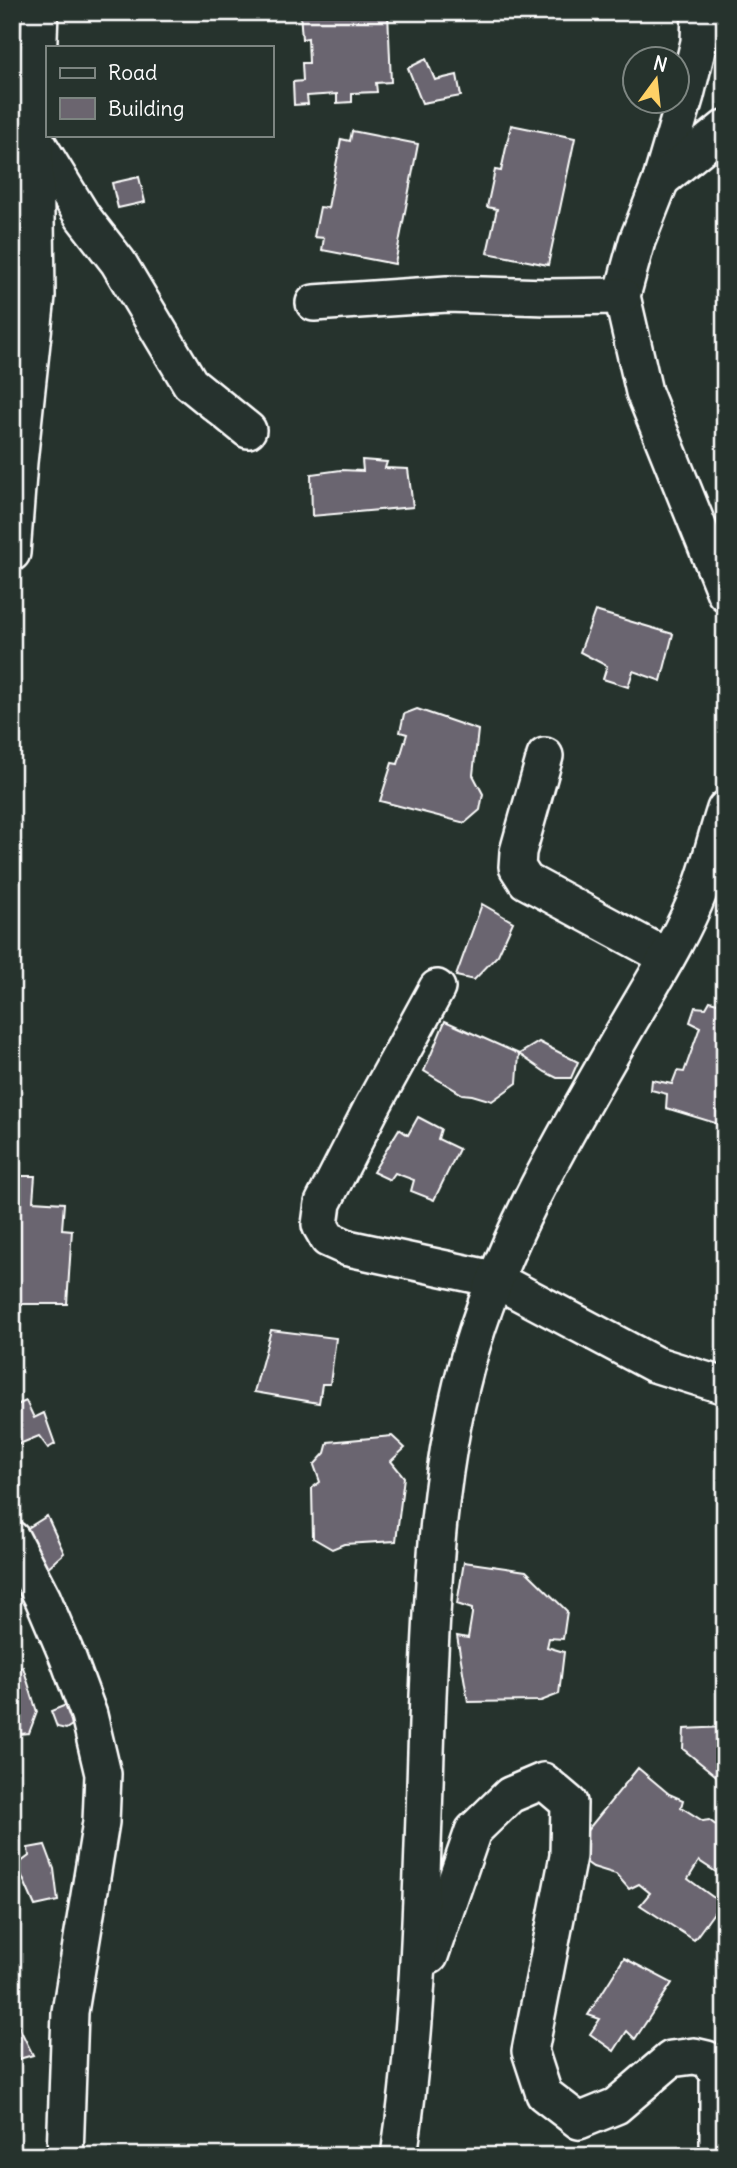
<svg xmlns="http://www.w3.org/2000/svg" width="737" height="2168" font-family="Delius,sans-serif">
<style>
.building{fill:#6b656f;stroke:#fff;stroke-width:2}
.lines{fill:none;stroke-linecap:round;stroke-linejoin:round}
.street-casing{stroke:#fff;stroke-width:40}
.street{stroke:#26332d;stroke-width:35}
</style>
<rect width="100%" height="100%" fill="#26332d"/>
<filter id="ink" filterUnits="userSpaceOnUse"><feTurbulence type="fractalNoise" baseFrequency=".0143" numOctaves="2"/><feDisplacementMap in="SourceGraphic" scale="14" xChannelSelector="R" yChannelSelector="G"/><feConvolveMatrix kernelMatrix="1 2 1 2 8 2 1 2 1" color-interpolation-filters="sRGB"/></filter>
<g filter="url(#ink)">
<!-- building -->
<g class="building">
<path d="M300,12h88l3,70 -15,1 1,9 -25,1v9l-15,1v-9l-30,2 1,8 -14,1 -1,-23 10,-1 -1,-18h7l-1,-25 -6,1z"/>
<path d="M426,59l9,21 22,-5 4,21 -39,7 -14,-35z"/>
<path d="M511,125l64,13 -27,127 -61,-12 10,-44 -10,-2 8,-37 6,1z"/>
<path d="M352,131l66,13 -23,120 -73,-14 2,-12 -10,-1 6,-30 8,1 13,-69 9,2z"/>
<path d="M139,177l6,25 -27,6 -6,-25z"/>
<path d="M362,460l25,2 -2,6 23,1 5,38 -101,9 -1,-42 30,-4 22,1z"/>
<path d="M595,611l78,23 -12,47 -28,-10 -5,16 -25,-8 4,-13 -27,-14z"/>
<path d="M417,709l61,21 -5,45 10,19 -3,16 -15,13 -85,-22 12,-38 6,1 9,-30 -7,-2 4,-18z"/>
<path d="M482,904l31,18 -15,33 -24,25 -18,-4z"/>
<path d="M710,1001l15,4v121l-59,-18 1,-14 -16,-4 1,-10 20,4 5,-13 7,1 16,-45 -10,-5 5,-15 11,1z"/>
<path d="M445,1021l74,33 -2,29 -25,18 -20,-6 -10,-1 -38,-23z"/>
<path d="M539,1042l39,20 -7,16h-14l-12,-6 -26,-18z"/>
<path d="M418,1117l23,12 -3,10 21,10 -25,51 -23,-9 3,-11 -19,-7 -5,7 -17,-8 26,-43 9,6z"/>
<path d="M12,1176h23l-2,25 31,2 -2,26 10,1 -5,74h-55z"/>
<path d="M271,1330l65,8 -6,46h-8l-3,19 -65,-11z"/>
<path d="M26,1401l8,17 10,-5 11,31 -7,4 -9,-12 -27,11v-40z"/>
<path d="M392,1436l13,12 -14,13 13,16 -8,64 -52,3 -12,5 -19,-11 -1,-50 8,-6 -6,-17 11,-12 3,-11z"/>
<path d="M47,1516l17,37 -19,17 -22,-39z"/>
<path d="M464,1562l62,9 41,40 -4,28 -14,-1 -2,9 17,5 -5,42 -18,7 -73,1 -11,-66 11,2 4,-24v-5l-15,-5z"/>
<path d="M23,1667l14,45 -8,21 -17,2v-64z"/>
<path d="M71,1703l10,16 -15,10 -9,-2 -6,-16z"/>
<path d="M725,1727v56l-42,-34 1,-20z"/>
<path d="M638,1768l31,26 14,6 -2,7 22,14 6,-1 12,9 -2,7 6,4v38l-26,-17 -11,18 33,24 -27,37 -54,-35 10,-12 -11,-9 -10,5 -13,-15 -23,-7 -10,-7 -2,-22z"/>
<path d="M45,1845l9,24 4,32 -23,5 -18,-41 12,-9 -1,-8z"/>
<path d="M624,1958l48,25 -37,56 -8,-8 -13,20 -24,-17 10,-15 -12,-4z"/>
<path d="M12,2013l21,42 -21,6z"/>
</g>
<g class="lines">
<!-- street casing -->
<g class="street-casing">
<g id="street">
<path d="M700,12l-1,30 -13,53 -25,85 -24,61 -15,55 22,96 81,201"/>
<path d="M35,139l48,78 35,45 72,121 58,47"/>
<path d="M661,180l64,-52"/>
<path d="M314,303l133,-9 100,3 75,-1"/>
<path d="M12,553l7,-91 18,-166 -2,-157 5,-127"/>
<path d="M545,756l-27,96 -1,15 9,14 141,76"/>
<path d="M437,988l-65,119 -49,96 -3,22 8,14 20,9 146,31 160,85 71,22"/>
<path d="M12,1539l31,60 25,59 21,57 14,59 -2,48 -31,190 -5,144"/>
<path d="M430,1956l43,-125 37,-36 33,-14 26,22 -1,53 -38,195 14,43 35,27 37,-15 55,-47 23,-3 13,3 11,14v83"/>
<path d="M399,2156c23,-152 23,-307 29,-460 5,-117 10,-237 44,-350 34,-114 96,-216 154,-318 26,-45 55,-90 74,-138 10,-26 16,-54 25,-81"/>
</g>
</g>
<!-- street -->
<use href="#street" class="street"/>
</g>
</g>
<!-- margin -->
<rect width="737" height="2168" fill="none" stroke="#26332d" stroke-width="42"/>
<rect x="21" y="21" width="695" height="2126" fill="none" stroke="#fff" stroke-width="2.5" filter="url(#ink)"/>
<!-- legend -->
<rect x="46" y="46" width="228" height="91" fill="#26332d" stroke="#7d8581" stroke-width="2"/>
<rect x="60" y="68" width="35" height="10" fill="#26332d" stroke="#7d8581" stroke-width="2"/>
<text x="108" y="80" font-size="21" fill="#ffffff">Road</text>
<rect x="60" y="98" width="35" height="21" fill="#6b656f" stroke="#7d8581" stroke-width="2"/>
<text x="108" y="116" font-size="21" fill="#ffffff">Building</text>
<!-- north arrow -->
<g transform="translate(656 80) rotate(15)"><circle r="33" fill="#26332d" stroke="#7d8581" stroke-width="2"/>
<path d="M0-5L12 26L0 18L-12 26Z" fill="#ffd166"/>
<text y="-10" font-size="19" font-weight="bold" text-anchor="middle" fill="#ffffff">N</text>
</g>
</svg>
